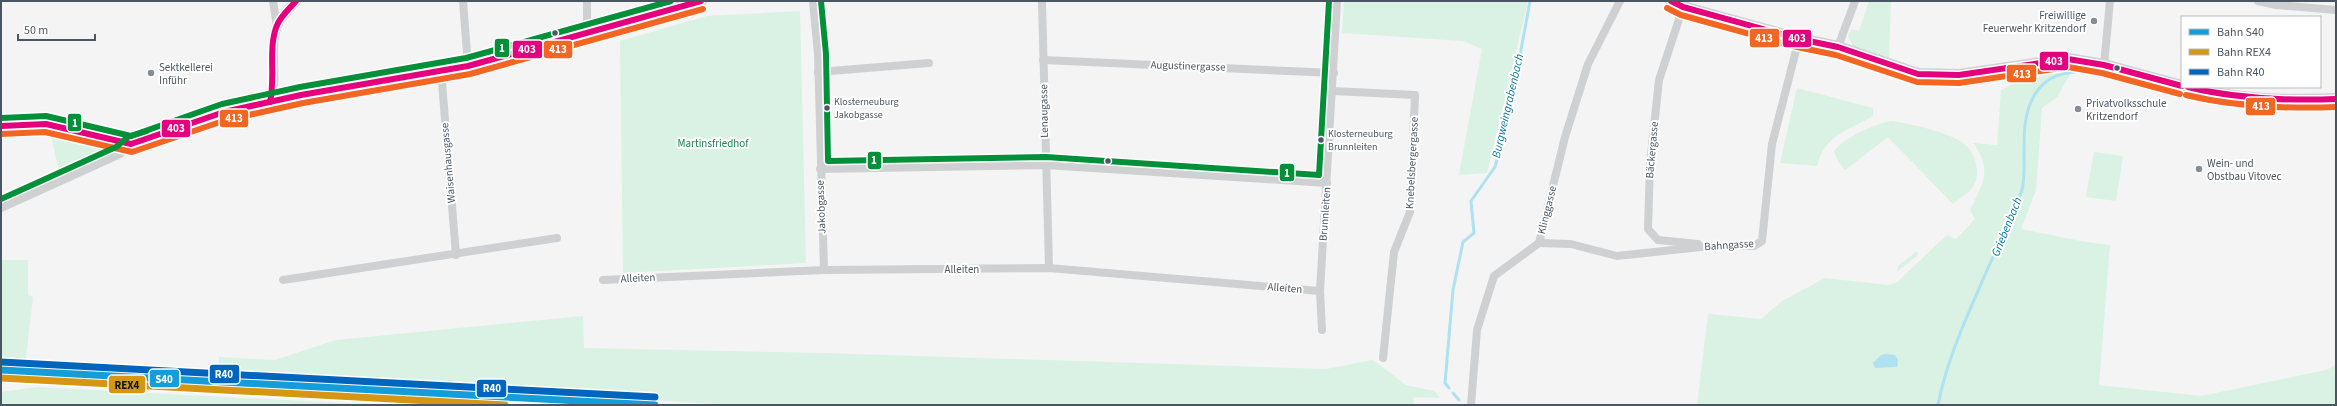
<svg xmlns="http://www.w3.org/2000/svg" width="2337" height="406" font-family="'Source Sans 3',sans-serif">
<style>
.green{fill:#d9f2e3}
.water{fill:#aee2f0}
.lines{fill:none;stroke-linecap:round;stroke-linejoin:round}
.stream{stroke:#aee2f0;stroke-width:3}
.minor{stroke:#ced0d2;stroke-width:8}
.tertiary{stroke:#ced0d2;stroke-width:10}
.secondary{stroke:#ced0d4;stroke-width:12}
.bus-1-casing{stroke:#fff;stroke-width:9}
.bus-2-casing{stroke:#fff;stroke-width:9}
.bus-3-casing{stroke:#fff;stroke-width:9}
.bus-1{stroke:#e5007d;stroke-width:6}
.bus-2{stroke:#f26522;stroke-width:6}
.bus-3{stroke:#039038;stroke-width:6}
.rail-1-casing{stroke:#fff;stroke-width:10}
.rail-2-casing{stroke:#fff;stroke-width:10}
.rail-3-casing{stroke:#fff;stroke-width:10}
.rail-1{stroke:#159dd9;stroke-width:7}
.rail-2{stroke:#d49613;stroke-width:7}
.rail-3{stroke:#0065bd;stroke-width:7}
.poi-dot{fill:#868d94;stroke:#fff;stroke-width:1.5}
.bus-dot{fill:#4a5661;stroke:#fff;stroke-width:1.5}
.labels{text-anchor:middle;dominant-baseline:central;stroke-width:4;stroke-linejoin:round;paint-order:stroke}
.bus-label{font-size:10px;fill:#4a5661;stroke:#fff;text-anchor:start}
.poi-label{font-size:11px;fill:#4a5661;stroke:#fff;text-anchor:start}
.street-label{font-size:11px;fill:#4a5661;stroke:#fff}
.park-label{font-size:11px;fill:#17864f;stroke:#fff}
.water-label{font-size:12px;font-style:italic;fill:#0c7c9b;stroke:#fff}
.line-badge{stroke:#fff;stroke-width:1.5}
.badge-label{font-size:11px;text-anchor:middle;font-weight:bold;fill:#fff}
.pale-badge-label{font-size:11px;text-anchor:middle;font-weight:bold;fill:#111}
</style>
<rect width="100%" height="100%" fill="#f4f4f4"/>
<!-- green -->
<g class="green">
<path d="M1344,1h184l-41,172 -28,2 23,-126 -19,-8 -121,-8z"/>
<path d="M1869,1h22l-2,57 -36,-12 -5,-10 3,-7 8,2z"/>
<path d="M800,11l6,252 -183,10 -3,-232 87,-25z"/>
<path d="M2073,69l-16,28 -15,11 -6,82 -15,39 65,13 24,3 -11,140 102,11 125,-26 10,-5v40h-639l11,-91 53,5 21,-18 43,-23 63,7 8,-2 51,-48 9,4 19,-20 -5,-9c13,-27 23,-40 3,-67l24,2 4,-55 17,-9z"/>
<path d="M1797,88l76,20v8c-25,15 -49,19 -56,50l-37,-3z"/>
<path d="M1891,121c20,3 53,10 71,21 12,8 19,28 13,41 -4,9 -15,15 -22,21l-65,-67 -43,33 -8,-11 -3,-8c13,-15 38,-26 57,-30z"/>
<path d="M50,133l73,13 -63,28z"/>
<path d="M2094,152l29,4 -7,45 -30,-4z"/>
<path d="M1917,251l1,4 -21,17 1,-6z"/>
<path d="M1,260h27v35l5,2 -8,69 -24,-1z"/>
<path d="M583,316l1,32 240,5 502,16 47,-9 33,25 28,6 6,7 -26,-1 -1,8h-677l-517,-31v-17l56,3 61,-20z"/>
<path d="M37,387l337,18h-373v-13z"/>
</g>
<!-- water -->
<path class="water" d="M1886,354l9,1 3,5 -1,7 -22,1 -2,-5 8,-8z"/>
<g class="lines">
<!-- stream -->
<g class="stream">
<path d="M1449,388l-4,-5 8,-93 10,-48 11,-9 -3,-32 24,-34 15,-57 20,-109"/>
<path d="M1453,393l6,7"/>
<path d="M1938,405c9,-47 31,-93 50,-137 10,-22 20,-42 28,-64 3,-6 7,-14 7,-20 4,-31 -5,-61 12,-90 9,-14 22,-21 40,-22l3,-5"/>
</g>
<!-- minor -->
<g class="minor">
<path d="M273,1l4,25"/>
<path d="M463,1l5,65"/>
<path d="M813,1l5,53 6,216"/>
<path d="M1042,1l7,267"/>
<path d="M1685,1l-26,79 -9,84 -2,65 10,11 40,4"/>
<path d="M2258,1l18,4 60,5"/>
<path d="M587,34v-33"/>
<path d="M1838,47l17,-46"/>
<path d="M1043,60l291,13"/>
<path d="M2104,65l6,-64"/>
<path d="M441,70l15,185"/>
<path d="M818,72l111,-9"/>
<path d="M1333,91l82,4 -5,117 -16,40 -11,106"/>
<path d="M820,169l225,-4 282,18"/>
<path d="M1,208l119,-54 11,-10"/>
<path d="M1539,243l32,1 46,12 93,-10h44l8,-5 10,-97 27,-105"/>
<path d="M283,280l274,-42"/>
<path d="M603,280l221,-10 225,-2 271,23"/>
<path d="M1322,330l-2,-39 17,-290"/>
<path d="M1471,405l6,-75 17,-54 45,-33 26,-106 23,-73 32,-63"/>
</g>
<!-- tertiary -->
<path class="tertiary" d="M270,102c8,-24 -2,-52 7,-76 3,-9 13,-18 19,-25"/>
<!-- secondary -->
<g class="secondary">
<path d="M1671,1l12,6 116,32 39,8 80,27 41,1 109,-16 36,6 78,21"/>
<path d="M2188,87c48,13 98,14 148,12"/>
<path d="M1,126l45,-2 85,20 93,-32 77,-17 167,-29 233,-65"/>
</g>
<!-- bus-1 casing -->
<g class="bus-1-casing">
<g id="bus-1">
<path d="M1671,1l12,6 116,32 39,8 80,27 41,1 109,-16 36,6 78,21"/>
<path d="M2188,87c49,12 98,14 148,12"/>
<path d="M270,102c6,-25 -3,-56 8,-79 5,-9 12,-15 18,-22"/>
<path d="M1,126l45,-2 85,20 93,-32 77,-17 167,-29 233,-65"/>
</g>
</g>
<!-- bus-2 casing -->
<g class="bus-2-casing">
<g id="bus-2">
<path d="M1667,8l14,7 116,32 39,8 81,27 42,1 109,-16 34,6 78,21"/>
<path d="M2186,95c50,12 99,14 150,12"/>
<path d="M1,134l44,-2 87,20 94,-32 77,-17 167,-29 233,-65"/>
</g>
</g>
<!-- bus-3 casing -->
<g class="bus-3-casing">
<g id="bus-3">
<path d="M821,1l5,53 2,107 218,-4 273,18 10,-174"/>
<path d="M1,118l45,-2 85,20 16,-5"/>
<path d="M1,199l115,-52 12,-10 94,-33 78,-17 166,-29 205,-57"/>
</g>
</g>
<!-- bus-1 -->
<use href="#bus-1" class="bus-1"/>
<!-- bus-2 -->
<use href="#bus-2" class="bus-2"/>
<!-- bus-3 -->
<use href="#bus-3" class="bus-3"/>
<!-- rail-1 casing -->
<g class="rail-1-casing">
<path id="rail-1" d="M1,370l654,35"/>
</g>
<!-- rail-2 casing -->
<g class="rail-2-casing">
<path id="rail-2" d="M1,378l504,27"/>
</g>
<!-- rail-3 casing -->
<g class="rail-3-casing">
<path id="rail-3" d="M1,362l654,35"/>
</g>
<!-- rail-1 -->
<use href="#rail-1" class="rail-1"/>
<!-- rail-2 -->
<use href="#rail-2" class="rail-2"/>
<!-- rail-3 -->
<use href="#rail-3" class="rail-3"/>
</g>
<!-- markers -->
<g class="poi-dot">
<circle cx="2094" cy="21" r="4"/>
<circle cx="151" cy="73" r="4"/>
<circle cx="2078" cy="109" r="4"/>
<circle cx="2199" cy="169" r="4"/>
</g>
<g class="bus-dot">
<circle cx="555" cy="33" r="3.5"/>
<circle cx="2117" cy="68" r="3.5"/>
<circle cx="827" cy="108" r="3.5"/>
<circle cx="1321" cy="140" r="3.5"/>
<circle cx="1108" cy="161" r="3.5"/>
</g>
<g class="labels">
<!-- bus labels -->
<g class="bus-label">
<text x="834" y="102">Klosterneuburg<tspan x="834" dy="13">Jakobgasse</tspan></text>
<text x="1328" y="134">Klosterneuburg<tspan x="1328" dy="13">Brunnleiten</tspan></text>
</g>
<!-- poi labels -->
<g class="poi-label">
<text x="2086" y="15" text-anchor="end">Freiwillige<tspan x="2086" dy="13">Feuerwehr Kritzendorf</tspan></text>
<text x="159" y="67">Sektkellerei<tspan x="159" dy="13">Inführ</tspan></text>
<text x="2086" y="103">Privatvolksschule<tspan x="2086" dy="13">Kritzendorf</tspan></text>
<text x="2207" y="163">Wein- und<tspan x="2207" dy="13">Obstbau Vitovec</tspan></text>
</g>
<!-- street labels -->
<g class="street-label">
<text transform="translate(1188 66) rotate(2)">Augustinergasse</text>
<text transform="translate(1044 111) rotate(-91)">Lenaugasse</text>
<text transform="translate(1652 150) rotate(-85)">Bäckergasse</text>
<text transform="translate(448 163) rotate(-95)">Waisenhausgasse</text>
<text transform="translate(1412 163) rotate(-87)">Knebelsbergergasse</text>
<text transform="translate(821 207) rotate(-92)">Jakobgasse</text>
<text transform="translate(1547 210) rotate(-76)">Klinggasse</text>
<text transform="translate(1325 214) rotate(-86)">Brunnleiten</text>
<text transform="translate(1729 245) rotate(-4)">Bahngasse</text>
<text x="962" y="269">Alleiten</text>
<text transform="translate(638 278) rotate(-3)">Alleiten</text>
<text transform="translate(1285 288) rotate(5)">Alleiten</text>
</g>
<!-- park labels -->
<g class="park-label">
<text x="713" y="143">Martinsfriedhof</text>
</g>
<!-- water labels -->
<g class="water-label">
<text transform="translate(1508 106) rotate(-77)">Burgweingrabenbach</text>
<text transform="translate(2007 227) rotate(-68)">Griebenbach</text>
</g>
</g>
<g class="line-badge">
<rect x="1749" y="28" width="31" height="20" rx="4" fill="#f26522"/>
<rect x="1782" y="29" width="30" height="19" rx="4" fill="#e5007d"/>
<rect x="494" y="38" width="16" height="20" rx="4" fill="#039038"/>
<rect x="512" y="40" width="31" height="19" rx="4" fill="#e5007d"/>
<rect x="543" y="40" width="30" height="19" rx="4" fill="#f26522"/>
<rect x="2039" y="51" width="30" height="20" rx="4" fill="#e5007d"/>
<rect x="2006" y="64" width="31" height="19" rx="4" fill="#f26522"/>
<rect x="2245" y="97" width="31" height="19" rx="4" fill="#f26522"/>
<rect x="219" y="109" width="30" height="19" rx="4" fill="#f26522"/>
<rect x="67" y="113" width="15" height="19" rx="4" fill="#039038"/>
<rect x="161" y="119" width="30" height="19" rx="4" fill="#e5007d"/>
<rect x="867" y="151" width="15" height="19" rx="4" fill="#039038"/>
<rect x="1279" y="163" width="16" height="19" rx="4" fill="#039038"/>
<rect x="209" y="364" width="31" height="20" rx="4" fill="#0065bd"/>
<rect x="149" y="369" width="31" height="19" rx="4" fill="#159dd9"/>
<rect x="108" y="375" width="38" height="19" rx="4" fill="#d49613"/>
<rect x="476" y="379" width="31" height="19" rx="4" fill="#0065bd"/>
</g>
<g class="badge-label">
<text x="1764" y="42">413</text>
<text x="1797" y="42">403</text>
<text x="502" y="52">1</text>
<text x="527" y="53">403</text>
<text x="558" y="53">413</text>
<text x="2054" y="65">403</text>
<text x="2022" y="78">413</text>
<text x="2261" y="110">413</text>
<text x="234" y="122">413</text>
<text x="75" y="127">1</text>
<text x="176" y="132">403</text>
<text x="874" y="164">1</text>
<text x="1287" y="177">1</text>
<text x="224" y="378">R40</text>
<text x="164" y="383">S40</text>
<text x="492" y="392">R40</text>
</g>
<g class="pale-badge-label">
<text x="127" y="389">REX4</text>
</g>
<!-- border -->
<rect width="2337" height="406" fill="none" stroke="#4a5661" stroke-width="4"/>
<!-- legend -->
<rect x="2181" y="16" width="140" height="72" fill="#ffffff" stroke="#b7bbc0"/>
<rect x="2189" y="29" width="20" height="6" fill="#159dd9" stroke="#b7bbc0"/>
<text x="2217" y="36" font-size="12" fill="#4a5661">Bahn S40</text>
<rect x="2189" y="49" width="20" height="6" fill="#d49613" stroke="#b7bbc0"/>
<text x="2217" y="56" font-size="12" fill="#4a5661">Bahn REX4</text>
<rect x="2189" y="69" width="20" height="6" fill="#0065bd" stroke="#b7bbc0"/>
<text x="2217" y="76" font-size="12" fill="#4a5661">Bahn R40</text>
<!-- scale -->
<path d="M18 34v6h77v-6" fill="none" stroke="#4a5661" stroke-width="2"/>
<text x="24" y="34" font-size="12" fill="#4a5661" stroke="#ffffff" stroke-width="3" paint-order="stroke">50 m</text>
</svg>
